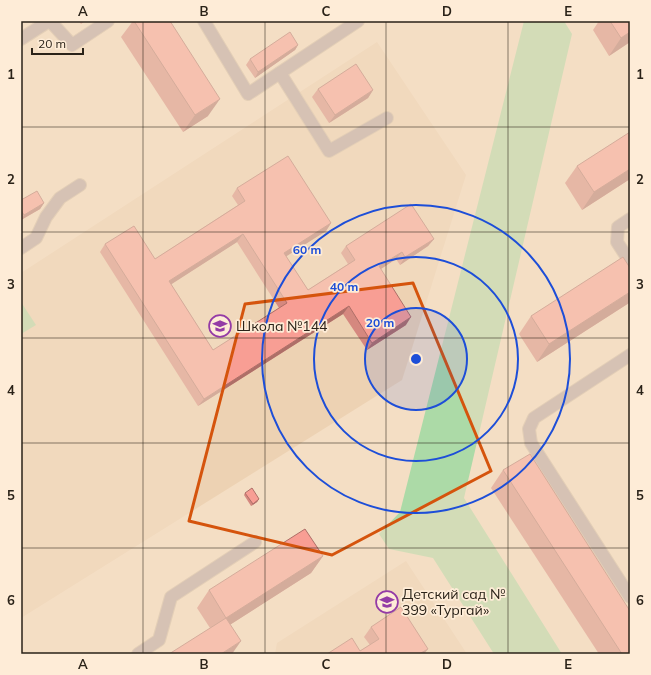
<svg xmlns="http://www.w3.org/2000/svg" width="651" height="675" font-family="Mulish,sans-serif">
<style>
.built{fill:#edd2b3}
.green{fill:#acdaa7}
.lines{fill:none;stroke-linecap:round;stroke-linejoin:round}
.minor-casing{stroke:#d0bca5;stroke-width:14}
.minor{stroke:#b1a0a1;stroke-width:12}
.wall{fill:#d5887f;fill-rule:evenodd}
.shaded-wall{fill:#ae6f68}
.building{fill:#f89e94;stroke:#ae6f68;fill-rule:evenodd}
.marked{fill:none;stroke:#d5540d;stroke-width:3;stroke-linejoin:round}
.grid{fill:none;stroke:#2a2218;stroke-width:1;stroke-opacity:0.55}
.ring{fill:none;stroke:#1d4ed8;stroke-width:2}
.labels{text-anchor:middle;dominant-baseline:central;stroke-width:3.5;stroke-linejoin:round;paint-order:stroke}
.poi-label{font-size:14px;fill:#2a2218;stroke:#feecd7;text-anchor:start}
.centre{fill:#1d4ed8;stroke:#feecd7;stroke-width:2}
.ring-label{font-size:12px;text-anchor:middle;font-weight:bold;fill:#1d4ed8;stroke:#feecd7;stroke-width:3.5;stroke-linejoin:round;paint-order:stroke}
.neatline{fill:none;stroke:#2a2218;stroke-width:1.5}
.grid-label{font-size:13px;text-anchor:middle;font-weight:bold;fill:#2a2218}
</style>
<rect width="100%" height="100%" fill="#f4dec4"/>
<!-- built -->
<g class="built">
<path d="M377,42l89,133 -64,205 -381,238v-345z"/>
<path d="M406,561l61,93h-192l2,-11z"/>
</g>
<!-- green -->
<g class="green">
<path d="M524,21h40l8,13 -108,464 98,156h-68l-61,-96 -44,-9 -10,-15 21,-22z"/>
<path d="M21,302l15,23 -15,9z"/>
</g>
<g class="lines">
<!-- minor casing -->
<g class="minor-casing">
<g id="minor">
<path d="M50,21l22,24 36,-24"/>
<path d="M204,21l44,73 110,-73"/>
<path d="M21,39l28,-18"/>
<path d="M280,73l49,78 58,-33"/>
<path d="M630,219l-12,8 -1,15 13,20"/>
<path d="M21,248l15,-10 10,-21 14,-19 20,-13"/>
<path d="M630,355l-96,63 -5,11 2,14 99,154"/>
<path d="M138,654l21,-14 12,-43 84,-55"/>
</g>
</g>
<!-- minor -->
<use href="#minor" class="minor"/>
</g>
<!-- wall -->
<g class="wall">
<path d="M79,21h6l-4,3z"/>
<path d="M133,21h37l38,95 -25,16 -62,-95z"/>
<path d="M599,21h31v21l-21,14 -16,-26z"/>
<path d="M298,45l-3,5 -40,28 -9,-13 4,-6z"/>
<path d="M318,89l55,1 -5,8 -39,25 -17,-26z"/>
<path d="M577,166l53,13 -48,31 -17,-27z"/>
<path d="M237,188l94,35 -5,8 -40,25 22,34 40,-26 -7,-11 5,-7 88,-7 -6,7 -28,19 -4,-6 -15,10 25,56 -39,25 -24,-36 -145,92 -98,-154 5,-8 50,15 83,-54 -6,-9zM237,242l42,66 -66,42 -42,-66z"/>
<path d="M21,200l23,3 -4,6 -19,11z"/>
<path d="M629,303l-92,59 -18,-28 12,-18z"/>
<path d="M503,470l127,184h-31l-108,-166z"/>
<path d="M245,493l14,6 -2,3 -6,4 -7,-11z"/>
<path d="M323,556l-12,17 -80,51 -21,4 -13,-20 12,-18z"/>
<path d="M371,627l53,27 -64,-3 10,-6 -6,-8z"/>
</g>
<!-- shaded-wall -->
<g class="shaded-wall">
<path d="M630,32v10l-21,14 12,-18z"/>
<path d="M298,45l-3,5 -40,28 3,-6z"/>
<path d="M373,90l-5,8 -39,25 6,-8z"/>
<path d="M220,99l-12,17 -25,16 12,-17z"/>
<path d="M630,169v10l-48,31 12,-18z"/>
<path d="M44,203l-4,6 -19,11 3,-5z"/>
<path d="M331,223l-5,8 -47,30 5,-8z"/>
<path d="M243,234l-6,8 -73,47 5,-8z"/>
<path d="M434,239l-6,7 -28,19 5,-8z"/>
<path d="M402,252l-6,7 -23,15 6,-8z"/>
<path d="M630,292v9l-1,2 -92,59 12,-18z"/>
<path d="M349,306l-6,8 -145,92 6,-7z"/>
<path d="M411,317l-5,8 -39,25 5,-7z"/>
<path d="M259,499l-2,3 -6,4 2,-2z"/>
<path d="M323,556l-12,17 -97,62 12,-17z"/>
<path d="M241,641l-9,13h-11z"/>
<path d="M428,649l-4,5h-5z"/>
</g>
<!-- building -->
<g class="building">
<path d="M134,21h36l50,78 -25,16z"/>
<path d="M610,21h20v11l-9,6z"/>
<path d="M290,32l8,13 -40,27 -8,-13z"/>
<path d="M356,64l17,26 -38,25 -17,-26z"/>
<path d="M630,132v37l-36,23 -17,-26z"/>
<path d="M288,156l43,67 -47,30 24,37 47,-30 -9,-14 65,-42 23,35 -29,18 -3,-5 -23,14 32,51 -39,26 -23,-37 -145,93 -99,-155 29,-18 21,33 90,-58 -8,-13zM243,234l44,69 -74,47 -44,-69z"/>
<path d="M37,191l7,12 -20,12 -3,-5v-10z"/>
<path d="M623,257l7,11v24l-81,52 -18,-28z"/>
<path d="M530,454l100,157v43h-8l-119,-184z"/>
<path d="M252,488l7,11 -6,5 -8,-11z"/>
<path d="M305,529l18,27 -97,62 -17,-28z"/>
<path d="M401,607l27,42 -9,5h-92l25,-16 8,13 19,-12 -8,-12z"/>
<path d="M226,618l15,23 -20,13h-52z"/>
</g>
<!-- marked area -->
<path d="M0 0H651V675H0ZM413,283l78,188 -159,84 -143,-34 56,-217z" fill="#f4dec4" fill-opacity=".55" fill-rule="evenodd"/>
<path class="marked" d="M413,283l78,188 -159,84 -143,-34 56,-217z"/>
<!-- grid -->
<path class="grid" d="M143,21v633M265,21v633M386,21v633M508,21v633M21,127h609M21,232h609M21,338h609M21,443h609M21,548h609"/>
<!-- distance rings -->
<circle cx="416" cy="359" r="51" fill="#1d4ed8" fill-opacity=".12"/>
<g class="ring">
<circle cx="416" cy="359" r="51"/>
<circle cx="416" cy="359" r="102"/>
<circle cx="416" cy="359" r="154"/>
</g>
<!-- icons -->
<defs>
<g id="school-ring" transform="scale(1.15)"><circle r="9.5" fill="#feecd7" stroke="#943ba6" stroke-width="1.5"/><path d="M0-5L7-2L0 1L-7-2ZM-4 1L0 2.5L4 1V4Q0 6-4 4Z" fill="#943ba6"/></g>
</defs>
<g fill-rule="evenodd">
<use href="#school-ring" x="220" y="326"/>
<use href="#school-ring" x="387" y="602"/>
</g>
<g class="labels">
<!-- poi labels -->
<g class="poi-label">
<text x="236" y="326">Школа №144</text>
<text x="402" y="594">Детский сад №<tspan x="402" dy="16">399 «Тургай»</tspan></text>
</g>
</g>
<circle cx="416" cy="359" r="6" class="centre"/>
<g class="ring-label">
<text x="307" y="254">60 m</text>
<text x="344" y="291">40 m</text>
<text x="380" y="327">20 m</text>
</g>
<!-- border -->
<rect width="651" height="675" fill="none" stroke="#feecd7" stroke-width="44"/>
<!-- scale -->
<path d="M32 48v6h51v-6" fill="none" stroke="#2a2218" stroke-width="2"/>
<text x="38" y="48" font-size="12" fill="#2a2218" stroke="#feecd7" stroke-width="3" paint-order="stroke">20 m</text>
<rect x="22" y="22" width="607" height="631" class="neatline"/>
<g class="grid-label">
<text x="83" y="16">A</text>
<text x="204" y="16">B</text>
<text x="326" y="16">C</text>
<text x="447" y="16">D</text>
<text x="568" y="16">E</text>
<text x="11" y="79">1</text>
<text x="640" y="79">1</text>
<text x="11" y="184">2</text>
<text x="640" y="184">2</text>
<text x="11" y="289">3</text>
<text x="640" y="289">3</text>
<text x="11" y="395">4</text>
<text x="640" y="395">4</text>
<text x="11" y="500">5</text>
<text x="640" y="500">5</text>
<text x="11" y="605">6</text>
<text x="640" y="605">6</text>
<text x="83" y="669">A</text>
<text x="204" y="669">B</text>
<text x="326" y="669">C</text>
<text x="447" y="669">D</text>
<text x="568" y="669">E</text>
</g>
</svg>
